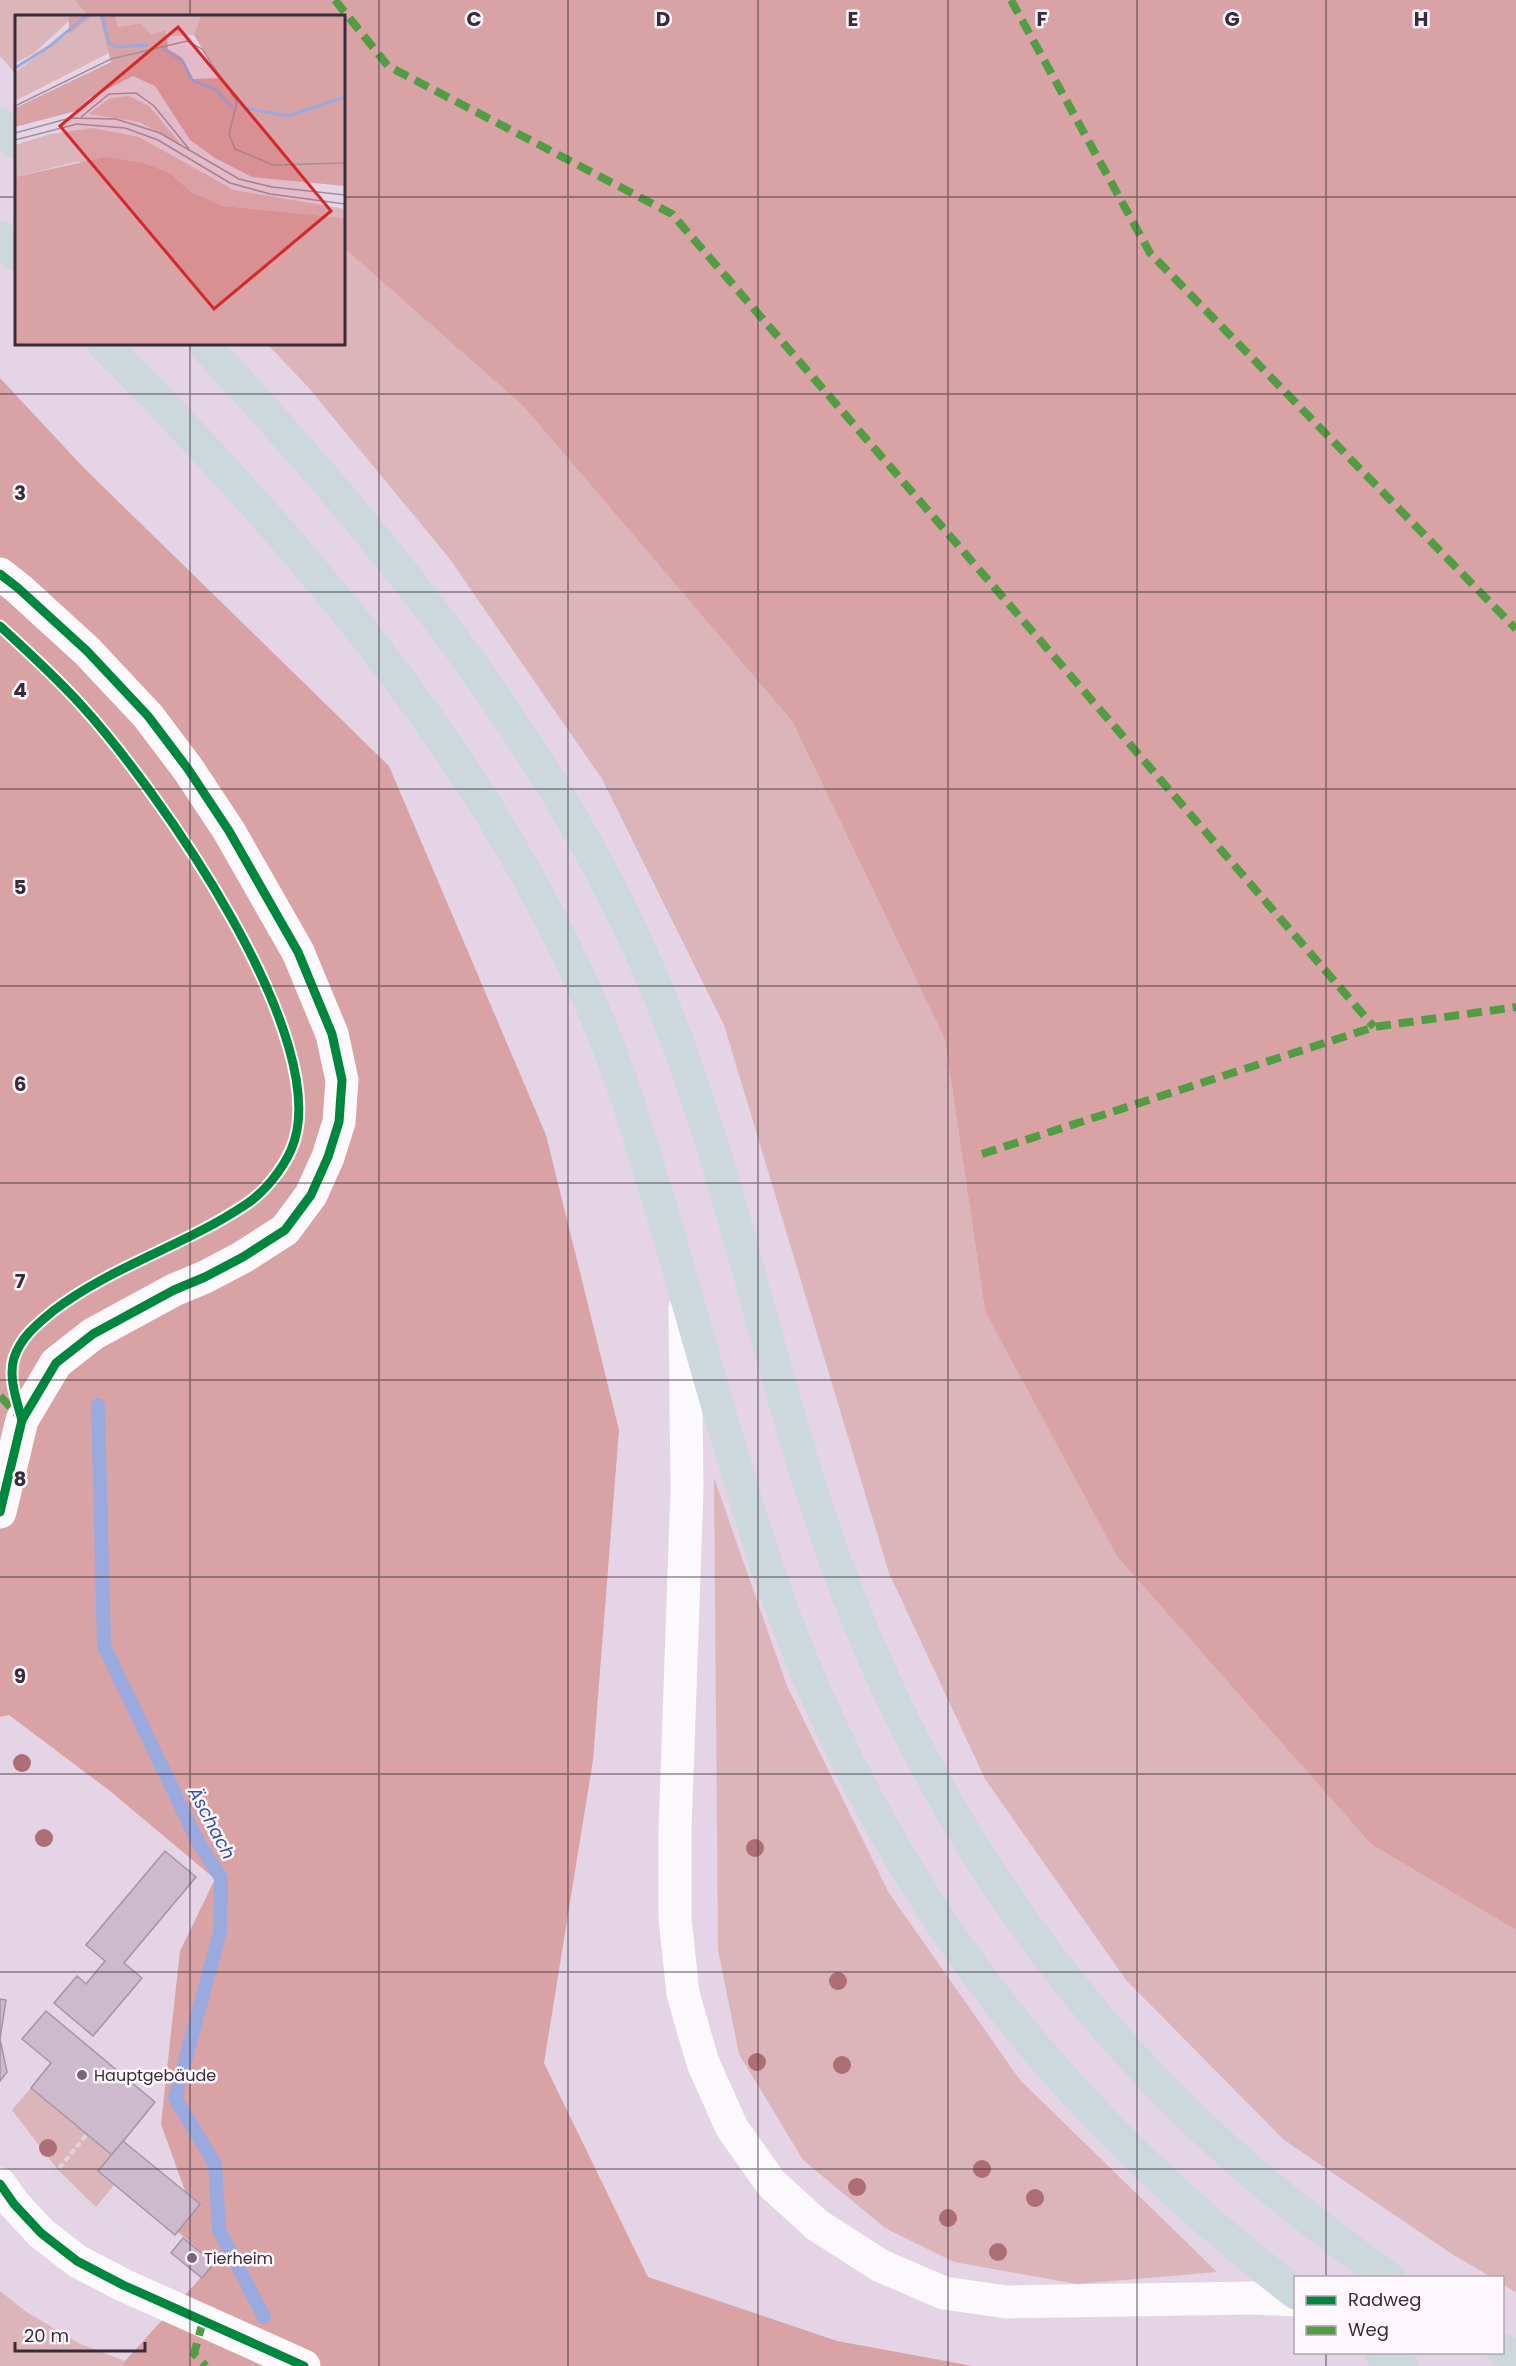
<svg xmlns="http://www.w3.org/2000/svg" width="1516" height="2366" font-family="Poppins,sans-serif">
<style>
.green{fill:#dcb5ba}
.forest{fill:#d9a3a6}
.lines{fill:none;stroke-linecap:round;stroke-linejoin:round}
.stream{stroke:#9aa9de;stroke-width:14}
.building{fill:#cdbacd;stroke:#a396a3;stroke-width:1.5}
.path{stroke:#dcd7dc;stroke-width:4;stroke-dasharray:6 3;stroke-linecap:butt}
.minor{stroke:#fbf9fb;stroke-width:33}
.highway{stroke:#cdd8dc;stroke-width:33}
.quiet{stroke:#529d44;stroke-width:8;stroke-dasharray:15 8;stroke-linecap:butt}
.cycleway-casing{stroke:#fef7fd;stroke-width:13}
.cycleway{stroke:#00873e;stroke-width:9}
.tree{fill:#ad6e75}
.grid{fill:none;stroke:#382c38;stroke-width:1.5;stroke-opacity:0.55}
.poi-dot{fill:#756775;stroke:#fef7fd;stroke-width:2}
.labels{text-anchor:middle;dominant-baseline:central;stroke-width:5;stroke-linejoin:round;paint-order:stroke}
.poi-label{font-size:16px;fill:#382c38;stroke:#fef7fd;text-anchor:start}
.water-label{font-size:18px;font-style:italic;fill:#3452a3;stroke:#fef7fd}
.inset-river{fill:none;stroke:#9aa9de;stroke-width:3}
.inset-road{fill:none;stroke:#a091a0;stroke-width:1.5}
.view{fill:#d62828;fill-opacity:0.15;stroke:#d62828;stroke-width:3}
.inset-edge{fill:none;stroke:#382c38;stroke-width:3}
.grid-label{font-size:20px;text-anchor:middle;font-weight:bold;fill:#382c38;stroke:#fef7fd;stroke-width:5;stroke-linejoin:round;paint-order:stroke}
</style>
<rect width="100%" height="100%" fill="#e5d4e5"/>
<!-- green -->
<g class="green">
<path d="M0,0h74l15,16h-73v58l-16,-18z"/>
<path d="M344,248l179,158 269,315 153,319 40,271 387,534 144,85v363l-13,-9 -1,-6 -11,-1 -39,-23 -168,-114 -158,-160 -141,-201 -96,-206 -165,-548 -122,-246 -153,-221 -141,-171 -41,-43h77z"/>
<path d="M714,1478l73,208 102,207 131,187 197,192 -140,12 -123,-22 -69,-34 -82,-68 -64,-106 -21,-104z"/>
<path d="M31,2088l81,67 -14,16 16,14 -18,22 -38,-37 -46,-60z"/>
<path d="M0,2291l25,20 53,32 47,18 -2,5h-123z"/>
</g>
<!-- forest -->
<g class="forest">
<path d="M74,0h1442v1930l-144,-85 -255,-289 -132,-245 -40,-271 -153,-319 -269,-315 -179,-158v-232h-255z"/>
<path d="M0,378l84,90 305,298 157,369 73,295 -26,330 -49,303 104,214 189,64 136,25h-850l2,-5 89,-98 -37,-32 23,-27 -15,-13 -24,-67 19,-173 35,-72 -105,-88 -101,-76 -9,2z"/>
</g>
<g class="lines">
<!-- stream -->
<path class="stream" d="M98,1405l6,241 93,194 24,38 -1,54 -45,166 40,66 4,66 45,87"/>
</g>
<!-- building -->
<g class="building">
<path d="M165,1851l31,26 -72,86 18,15 -49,58 -39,-33 23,-27 9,8 19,-23 -19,-16z"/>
<path d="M0,1999l6,1 -6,39 7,33 -7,9z"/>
<path d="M46,2011l109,91 -43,53 -81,-67 20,-25 -29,-24z"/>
<path d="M123,2141l77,63 -25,31 -77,-64z"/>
<path d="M183,2238l31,25 -12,15 -31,-25z"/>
</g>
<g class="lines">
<!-- path -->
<g class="path">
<path d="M98,724l63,82"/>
<path d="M254,961l8,15"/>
<path d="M283,1027l13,47 2,34"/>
<path d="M161,1249l85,-44 19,-18"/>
<path d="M79,1293l60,-32"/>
<path d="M55,2172l64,60"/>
<path d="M48,2182l39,-48"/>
</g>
<!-- minor -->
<g class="minor">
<path d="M0,574l18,14 69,63 61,65 40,53 41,62 69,121 34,82 10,46 -3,42 -11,35 -17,38 -26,35 -42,27 -38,20 -31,13 -81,44 -37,29 -34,57 -22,92"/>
<path d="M685,1309l2,181 -12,341v87l8,76 20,69 29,65 39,55 46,42 64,41 63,27 62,9 248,-4 42,2"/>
<path d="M0,2184l14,20 27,29 36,28 46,24 181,81"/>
</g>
<!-- highway -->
<g class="highway">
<path d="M0,124l16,18"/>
<path d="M0,237l16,17"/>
<path d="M104,344c200,204 388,418 498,686 25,62 43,126 62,189 34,116 65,233 103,348 60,179 156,352 281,495 74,85 158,162 248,231"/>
<path d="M204,344c171,185 341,388 443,622 79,181 114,378 178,565 93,277 263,523 498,698 22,17 43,34 66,49"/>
<path d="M1502,2349l14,8"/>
<path d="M1381,2352l21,14"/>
</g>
<!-- quiet -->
<g class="quiet">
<path d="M335,0l53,66 284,148 702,813"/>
<path d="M1011,0l139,253 366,376"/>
<path d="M982,1154l392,-127 142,-20"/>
<path d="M0,1396l18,19"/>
<path d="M203,2321l-9,33 12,12"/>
</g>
<!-- cycleway casing -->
<g class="cycleway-casing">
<g id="cycleway">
<path d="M0,574l18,14 69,63 61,65 40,53 41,62 69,121 34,82 10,46 -3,42 -11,35 -17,38 -26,35 -42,27 -38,20 -31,13 -81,44 -37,29 -34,57 -22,92"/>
<path d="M0,626c28,26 56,51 82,80 71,78 257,337 209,444 -9,20 -27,43 -46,55 -61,41 -133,61 -192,106 -17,14 -32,26 -39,47 -6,20 3,43 8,62"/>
<path d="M0,2184l14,20 27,29 36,28 46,24 181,81"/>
</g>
</g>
<!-- cycleway -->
<use href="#cycleway" class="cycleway"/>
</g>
<!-- trees -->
<g class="tree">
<circle cx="22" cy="1763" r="9"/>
<circle cx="44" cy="1838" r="9"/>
<circle cx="755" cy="1848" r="9"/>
<circle cx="838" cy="1981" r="9"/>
<circle cx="757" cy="2062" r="9"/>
<circle cx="842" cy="2065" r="9"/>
<circle cx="48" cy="2148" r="9"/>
<circle cx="982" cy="2169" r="9"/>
<circle cx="857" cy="2187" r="9"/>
<circle cx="1035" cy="2198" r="9"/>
<circle cx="948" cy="2218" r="9"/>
<circle cx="998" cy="2252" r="9"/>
</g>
<!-- grid -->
<path class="grid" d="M190,0v16M379,0v2366M568,0v2366M758,0v2366M948,0v2366M1137,0v2366M1326,0v2278M0,197h16M344,197h1172M190,344v2022M0,394h1516M0,592h1516M0,789h1516M0,986h1516M0,1183h1516M0,1380h1516M0,1577h1516M0,1774h1516M0,1972h1516M0,2169h1516M1326,2352v14"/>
<!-- markers -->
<g class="poi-dot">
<circle cx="82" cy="2075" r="6"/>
<circle cx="192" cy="2258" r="6"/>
</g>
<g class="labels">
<!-- poi labels -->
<g class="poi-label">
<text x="94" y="2075">Hauptgebäude</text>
<text x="204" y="2258">Tierheim</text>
</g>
<!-- water labels -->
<g class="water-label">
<text transform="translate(212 1823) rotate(62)">Äschach</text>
</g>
</g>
<!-- overview -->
<g transform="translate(15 15)">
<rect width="330" height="330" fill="#e5d4e5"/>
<path d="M0,0h54v6l-36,33 -18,9zM79,0l6,3 9,35 -94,48v-29zM100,0h86l-7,20 -26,1 -2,-6 -15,4 -10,-11 -23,4zM114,81l20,10 31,37 -41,-21 -50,-8 21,-16zM78,113l46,9 95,53 111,19v9l-122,-12 -32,-14 -21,-19 -26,-10 -68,-1 -61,15v-32l35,-11z" fill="#dcb5ba"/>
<path d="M54,0h25l-25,19zM84,0h16l3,12 23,-4 10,11 15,-4 2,19 13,8 12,22 26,-1 -25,-43 7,-20h144v171l-93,-9 -37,-19 -25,-18 -35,-54 -22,-10 -43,22 -14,13 -61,16v-19l96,-46zM90,142l39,6 26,10 21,19 32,14 122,12v127h-330v-168z" fill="#d9a3a6"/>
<path class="inset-river" d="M87,0l7,28 7,4 32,-2M148,34l19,11 10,20 24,10 17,18M0,53l35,-22 37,-31M230,93l43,8 57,-19"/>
<path class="inset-road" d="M0,91l96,-47 76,-18 15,8 35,53 -8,32 6,15 38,16 72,-2M66,102l28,-23 27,-1 18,13 35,43M0,118l55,-15 46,1 44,14 79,46 33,8 73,8M0,125l62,-16 48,4 33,12 72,43 40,11 75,10"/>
<path class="view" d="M163,12l153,184 -117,98 -154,-183z"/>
<rect width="330" height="330" class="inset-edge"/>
</g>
<g class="grid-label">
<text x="474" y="26">C</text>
<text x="663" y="26">D</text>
<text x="853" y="26">E</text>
<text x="1042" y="26">F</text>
<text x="1232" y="26">G</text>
<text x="1421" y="26">H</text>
<text x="20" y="500">3</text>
<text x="20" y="697">4</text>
<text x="20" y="894">5</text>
<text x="20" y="1091">6</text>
<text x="20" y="1288">7</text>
<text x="20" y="1486">8</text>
<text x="20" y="1683">9</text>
</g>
<!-- legend -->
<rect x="1294" y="2276" width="210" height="78" fill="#fef7fd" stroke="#afa6ae" stroke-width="1.5"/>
<rect x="1306" y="2296" width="30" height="9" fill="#00873e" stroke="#afa6ae" stroke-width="1.5"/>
<text x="1348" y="2306" font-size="18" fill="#382c38">Radweg</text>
<rect x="1306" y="2326" width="30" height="9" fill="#529d44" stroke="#afa6ae" stroke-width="1.5"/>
<text x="1348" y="2336" font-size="18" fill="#382c38">Weg</text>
<!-- scale -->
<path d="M15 2342v9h130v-9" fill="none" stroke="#382c38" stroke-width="3"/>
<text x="24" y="2342" font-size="18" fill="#382c38" stroke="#fef7fd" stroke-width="4.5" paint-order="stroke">20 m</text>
</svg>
